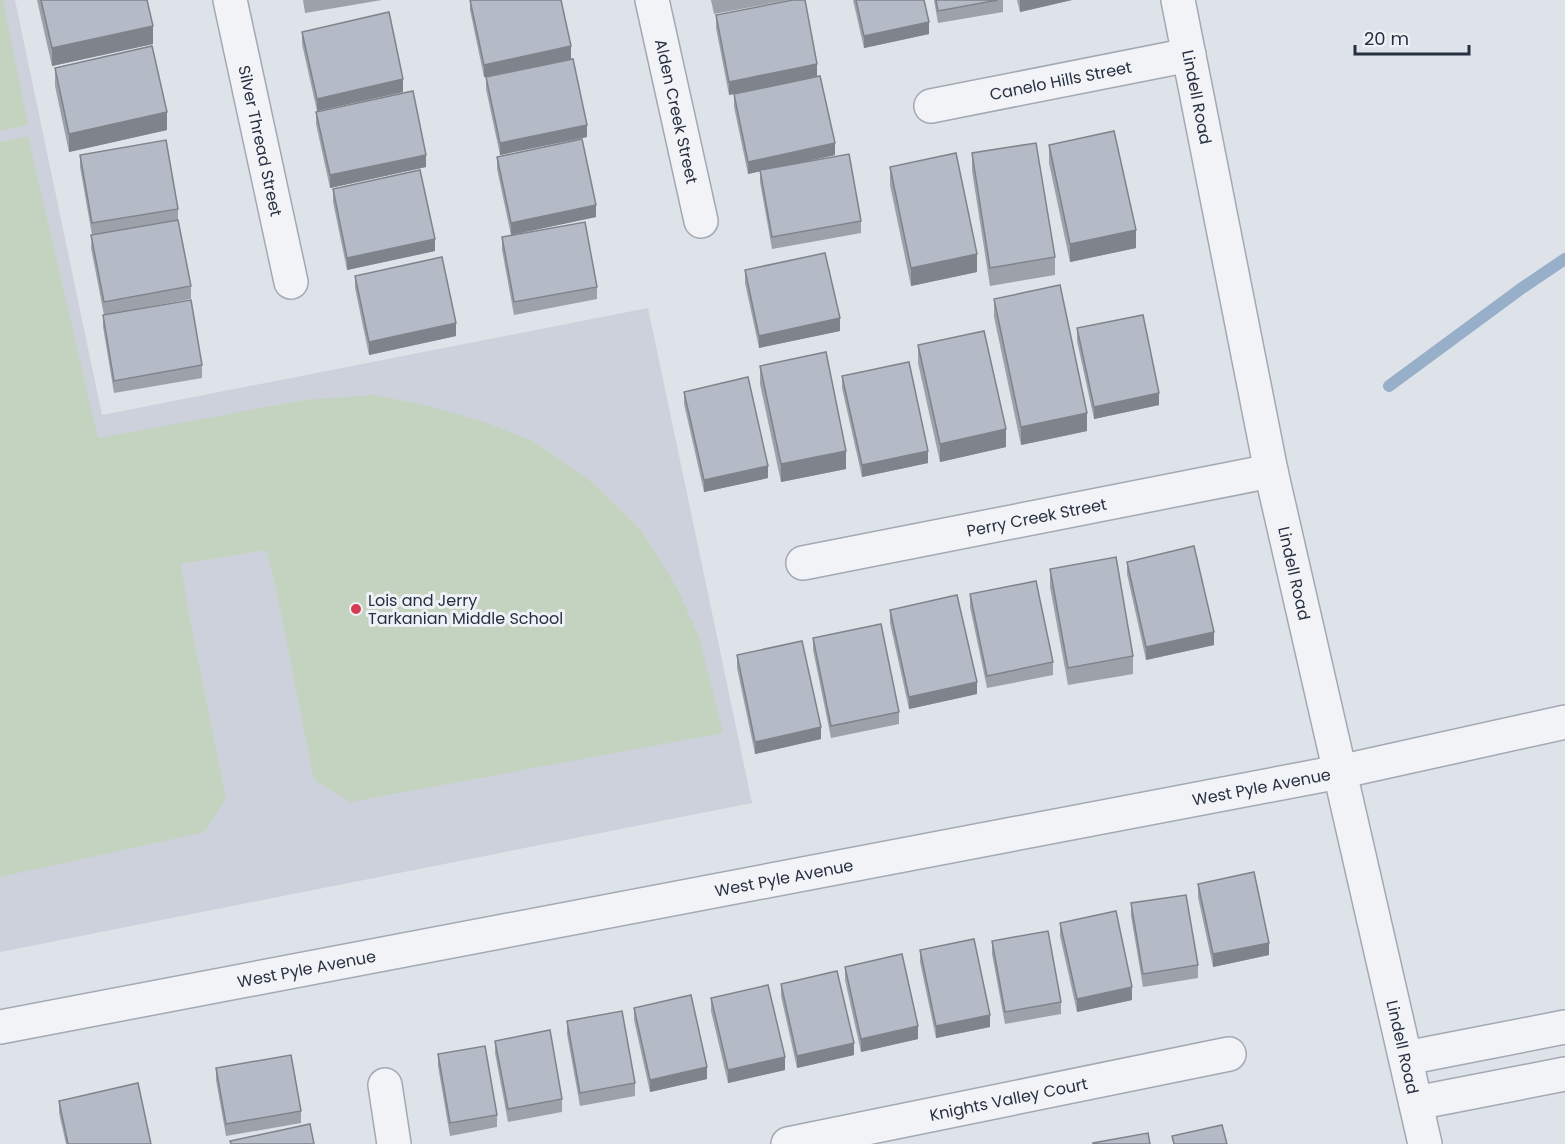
<svg xmlns="http://www.w3.org/2000/svg" width="1565" height="1144" font-family="Poppins,sans-serif">
<style>
.built{fill:#ccd1db}
.green{fill:#c4d3bf}
.lines{fill:none;stroke-linecap:round;stroke-linejoin:round}
.stream{stroke:#98afca;stroke-width:12}
.minor-casing{stroke:#a3a9b3;stroke-width:36}
.tertiary-casing{stroke:#a3a9b3;stroke-width:36}
.minor{stroke:#f1f3f7;stroke-width:33}
.tertiary{stroke:#f1f3f7;stroke-width:33}
.wall{fill:#9ca1aa}
.shaded-wall{fill:#7f838b}
.building{fill:#b5bbc6;stroke:#7f838b;stroke-width:1.5}
.poi-dot{fill:#d43d51;stroke:#eef1f6;stroke-width:2}
.labels{text-anchor:middle;dominant-baseline:central;stroke-width:6;stroke-linejoin:round;paint-order:stroke}
.street-label{font-size:16px;fill:#273040;stroke:#eef1f6}
.poi-label{font-size:16px;fill:#273040;stroke:#eef1f6;text-anchor:start}
</style>
<rect width="100%" height="100%" fill="#dee2e9"/>
<!-- built -->
<path class="built" d="M0,0h15l87,415 546,-107 104,495 -752,149z"/>
<!-- green -->
<g class="green">
<path d="M0,0h3l25,125 -28,6z"/>
<path d="M28,136l70,302 207,-38 69,-5 51,10 57,16 53,21 59,42 47,46 36,58 22,49 24,96 -373,69 -36,-22 -38,-192 -10,-38 -85,14 7,46 38,189 -21,33 -205,45v-735z"/>
</g>
<g class="lines">
<!-- stream -->
<path class="stream" d="M1389,386l133,-98 43,-29"/>
<!-- minor casing -->
<g class="minor-casing">
<g id="minor">
<path id="s1" d="M230,0l61,282"/>
<path id="s2" d="M652,0l49,221"/>
<path id="s3" d="M931,106l258,-51"/>
<path id="s4" d="M803,563l468,-92"/>
<path d="M1406,1058l159,-31"/>
<path d="M385,1085l9,59"/>
<path d="M1416,1103l149,-29"/>
<path id="s5" d="M788,1144l441,-90"/>
</g>
</g>
<!-- tertiary casing -->
<g class="tertiary-casing">
<g id="tertiary">
<path id="s6" d="M1178,0l93,471 154,673"/>
<path id="s7" d="M0,1027l1339,-255 226,-50"/>
</g>
</g>
<!-- minor -->
<use href="#minor" class="minor"/>
<!-- tertiary -->
<use href="#tertiary" class="tertiary"/>
</g>
<!-- wall -->
<g class="wall">
<path d="M37,0h110l6,44 -101,22z"/>
<path d="M303,0h79l-77,13z"/>
<path d="M470,0h91l10,59 -76,16 92,62 -87,18 -14,-66v-12h-2l-14,-67z"/>
<path d="M711,0h78l-75,14z"/>
<path d="M853,0h71l5,34 -65,14z"/>
<path d="M934,0h69v12l-65,11z"/>
<path d="M1017,0h55l-52,12z"/>
<path d="M716,15l101,61 18,79 -35,8 61,58v12l-89,16 -12,-67v-11l-12,3 -14,-67v-13l76,-16 -81,17 -13,-67z"/>
<path d="M302,32l101,60 -86,19 -15,-67z"/>
<path d="M55,68l112,62 -98,22 -14,-66z"/>
<path d="M316,112l110,55 -96,21 -14,-64z"/>
<path d="M1049,145l87,103 -66,14 -21,-99z"/>
<path d="M972,153l83,104v18l-65,11 -18,-115z"/>
<path d="M80,155l98,54v11l13,66v13l-81,15 92,51v13l-88,15 -11,-66v-12h1l-13,-67 1,-13 -12,-68z"/>
<path d="M497,157l99,60 -85,18 -14,-66z"/>
<path d="M890,167l87,105 -66,14 -21,-101z"/>
<path d="M333,189l102,62 -88,19 -14,-68z"/>
<path d="M502,237l95,50v12l-83,16 -12,-65z"/>
<path d="M745,270l95,61 -81,17 -14,-65z"/>
<path d="M355,276l101,60 -87,19 -14,-67z"/>
<path d="M994,299l93,132 -66,14 -27,-128z"/>
<path d="M1077,328l82,77 -65,14 -17,-78z"/>
<path d="M918,345l88,102 -66,15 -22,-99z"/>
<path d="M760,366l86,103 -65,13 -21,-98z"/>
<path d="M842,376l86,87 -66,14 -20,-89z"/>
<path d="M684,392l84,86 -64,14 -20,-88z"/>
<path d="M1127,562l87,83 -68,15 -19,-86z"/>
<path d="M1050,569l83,87v18l-65,11 -18,-98z"/>
<path d="M970,594l83,68v13l-66,13 -17,-81z"/>
<path d="M890,610l87,84 -68,15 -19,-86z"/>
<path d="M813,638l86,74v12l-68,14 -18,-88z"/>
<path d="M737,655l84,84 -66,15 -18,-86z"/>
<path d="M1198,884l71,71 -56,12 -15,-70z"/>
<path d="M1131,903l67,62v13l-55,9 -12,-71z"/>
<path d="M1060,923l72,77 -55,12 -17,-76z"/>
<path d="M992,941l69,61v12l-56,10 -13,-70z"/>
<path d="M920,950l70,77 -54,11 -16,-76z"/>
<path d="M845,967l73,72 -57,13 -16,-72z"/>
<path d="M781,984l73,71 -57,13 -16,-72z"/>
<path d="M711,998l74,72 -57,13 -17,-72z"/>
<path d="M634,1008l73,71 -57,13 -16,-72z"/>
<path d="M567,1021l68,62v13l-55,10 -13,-72z"/>
<path d="M495,1041l67,58v13l-54,10 -13,-69z"/>
<path d="M438,1054l59,61v12l-47,9 -12,-70z"/>
<path d="M216,1068l85,43v12l-75,13 -10,-56z"/>
<path d="M59,1101l92,43h-85l-7,-31z"/>
</g>
<!-- shaded-wall -->
<g class="shaded-wall">
<path d="M1020,0h52l-52,12z"/>
<path d="M929,22v12l-65,14v-12z"/>
<path d="M153,26v18l-101,22v-18z"/>
<path d="M571,46v13l-87,18v-12z"/>
<path d="M817,64v12l-88,19v-13z"/>
<path d="M403,79v13l-86,19v-12z"/>
<path d="M167,112v18l-98,22v-18z"/>
<path d="M587,125v12l-87,18v-12z"/>
<path d="M835,143v12l-87,19v-12z"/>
<path d="M426,155v12l-96,21v-13z"/>
<path d="M596,205v12l-85,18v-12z"/>
<path d="M1136,230v18l-66,14v-18z"/>
<path d="M435,239v12l-88,19v-12z"/>
<path d="M977,254v18l-66,14v-18z"/>
<path d="M840,318v13l-81,17v-12z"/>
<path d="M456,323v13l-87,19v-13z"/>
<path d="M1159,393v12l-65,14v-12z"/>
<path d="M1087,413v18l-66,14v-18z"/>
<path d="M1006,429v18l-66,15v-18z"/>
<path d="M846,451v18l-65,13v-18z"/>
<path d="M928,451v12l-66,14v-12z"/>
<path d="M768,466v12l-64,14v-12z"/>
<path d="M1214,632v13l-68,15v-13z"/>
<path d="M977,682v12l-68,15v-12z"/>
<path d="M821,727v12l-66,15v-12z"/>
<path d="M1269,943v12l-56,12v-13z"/>
<path d="M1132,987v13l-55,12v-13z"/>
<path d="M990,1015v12l-54,11v-12z"/>
<path d="M918,1026v13l-57,13v-13z"/>
<path d="M854,1043v12l-57,13v-12z"/>
<path d="M785,1057v13l-57,13v-13z"/>
<path d="M707,1067v12l-57,13v-12z"/>
</g>
<!-- building -->
<g class="building">
<path d="M41,0h106l6,26 -101,22z"/>
<path d="M470,0h91l10,46 -87,19z"/>
<path d="M793,0h12l12,64 -88,18 -13,-67z"/>
<path d="M856,0h68l5,22 -65,14z"/>
<path d="M936,0h62l-60,11z"/>
<path d="M389,12l14,67 -86,20 -15,-67z"/>
<path d="M152,46l15,66 -98,22 -14,-66z"/>
<path d="M573,59l14,66 -87,18 -14,-66z"/>
<path d="M820,76l15,67 -87,19 -14,-68z"/>
<path d="M413,91l13,64 -96,20 -14,-63z"/>
<path d="M1114,131l22,99 -66,14 -21,-99z"/>
<path d="M582,139l14,66 -85,18 -14,-66z"/>
<path d="M166,140l12,69 -86,14 -12,-68z"/>
<path d="M1036,143l19,114 -65,11 -18,-115z"/>
<path d="M956,153l21,101 -66,14 -21,-101z"/>
<path d="M849,154l12,67 -89,16 -12,-67z"/>
<path d="M420,170l15,69 -88,19 -14,-69z"/>
<path d="M178,220l13,66 -87,16 -13,-67z"/>
<path d="M585,222l12,65 -83,15 -12,-65z"/>
<path d="M825,253l15,65 -81,18 -14,-66z"/>
<path d="M442,257l14,66 -87,19 -14,-66z"/>
<path d="M1060,285l27,128 -66,14 -27,-128z"/>
<path d="M191,300l11,65 -88,16 -11,-66z"/>
<path d="M1143,315l16,78 -65,14 -17,-79z"/>
<path d="M984,331l22,98 -66,15 -22,-99z"/>
<path d="M826,352l20,99 -65,13 -21,-98z"/>
<path d="M909,362l19,89 -66,14 -20,-89z"/>
<path d="M748,377l20,89 -64,14 -20,-88z"/>
<path d="M1194,546l20,86 -68,15 -19,-85z"/>
<path d="M1116,557l17,99 -65,12 -18,-99z"/>
<path d="M1036,581l17,81 -66,14 -17,-82z"/>
<path d="M957,595l20,87 -68,15 -19,-87z"/>
<path d="M881,624l18,88 -68,14 -18,-88z"/>
<path d="M802,641l19,86 -66,15 -18,-87z"/>
<path d="M1254,872l15,71 -56,11 -15,-70z"/>
<path d="M1186,895l12,70 -55,9 -12,-71z"/>
<path d="M1116,911l16,76 -55,12 -17,-76z"/>
<path d="M1048,931l13,71 -56,10 -13,-71z"/>
<path d="M974,939l16,76 -54,11 -16,-76z"/>
<path d="M902,954l16,72 -57,13 -16,-72z"/>
<path d="M837,971l17,72 -57,13 -16,-72z"/>
<path d="M768,985l17,72 -57,13 -17,-72z"/>
<path d="M691,995l16,72 -57,13 -16,-72z"/>
<path d="M622,1011l13,72 -55,10 -13,-72z"/>
<path d="M550,1030l12,69 -54,10 -13,-68z"/>
<path d="M485,1046l12,69 -47,8 -12,-69z"/>
<path d="M291,1055l10,56 -75,13 -10,-56z"/>
<path d="M138,1083l13,61h-83l-9,-43z"/>
<path d="M310,1124l4,20h-83l-1,-3z"/>
<path d="M1222,1125l5,19h-53l-2,-8z"/>
<path d="M1148,1133l2,11h-57v-1z"/>
</g>
<!-- markers -->
<circle class="poi-dot" cx="356" cy="609" r="6"/>
<g class="labels">
<!-- street labels -->
<g class="street-label">
<text stroke="none"><textPath href="#s3" startOffset="132">Canelo Hills Street</textPath></text>
<text stroke="none"><textPath href="#s6" startOffset="99">Lindell Road</textPath></text>
<text stroke="none"><textPath href="#s2" startOffset="114">Alden Creek Street</textPath></text>
<text stroke="none"><textPath href="#s1" startOffset="144">Silver Thread Street</textPath></text>
<text stroke="none"><textPath href="#s4" startOffset="238">Perry Creek Street</textPath></text>
<text stroke="none"><textPath href="#s6" startOffset="585">Lindell Road</textPath></text>
<text stroke="none"><textPath href="#s7" startOffset="1284">West Pyle Avenue</textPath></text>
<text stroke="none"><textPath href="#s7" startOffset="798">West Pyle Avenue</textPath></text>
<text stroke="none"><textPath href="#s7" startOffset="312">West Pyle Avenue</textPath></text>
<text stroke="none"><textPath href="#s6" startOffset="1071">Lindell Road</textPath></text>
<text stroke="none"><textPath href="#s5" startOffset="225">Knights Valley Court</textPath></text>
</g>
<!-- poi labels -->
<g class="poi-label">
<text x="368" y="600">Lois and Jerry<tspan x="368" dy="18">Tarkanian Middle School</tspan></text>
</g>
</g>
<!-- scale -->
<path d="M1355 45v9h114v-9" fill="none" stroke="#273040" stroke-width="3"/>
<text x="1364" y="45" font-size="18" fill="#273040" stroke="#eef1f6" stroke-width="4.5" paint-order="stroke">20 m</text>
</svg>
